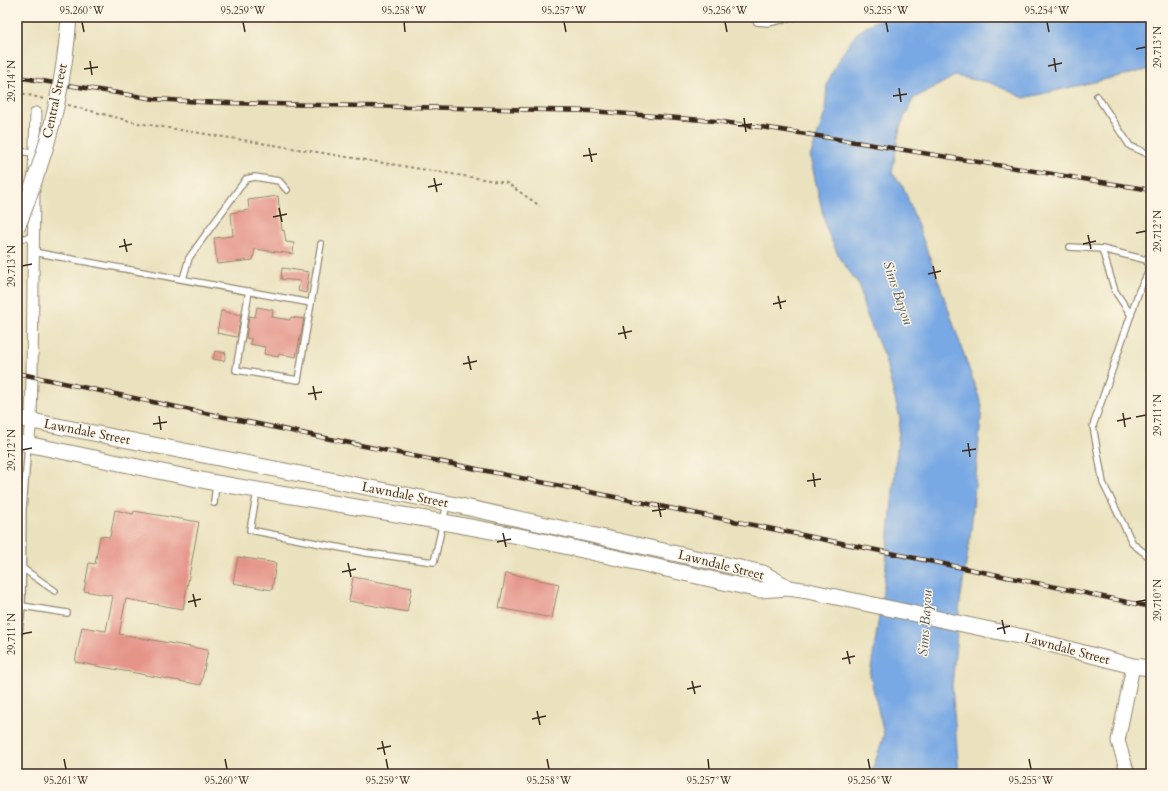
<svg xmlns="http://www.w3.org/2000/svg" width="1168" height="791" font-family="Cardo,serif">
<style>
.water{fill:#79a9e4;stroke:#5a6a81}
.building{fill:#e59489}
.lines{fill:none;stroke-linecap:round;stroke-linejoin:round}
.service-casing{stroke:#92866e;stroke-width:8}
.minor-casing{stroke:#92866e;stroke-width:13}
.tertiary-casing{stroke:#92866e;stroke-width:15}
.secondary-casing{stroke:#92866e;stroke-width:17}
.path{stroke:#92866e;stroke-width:2;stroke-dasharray:3 3;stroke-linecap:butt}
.service{stroke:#fff;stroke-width:5.5}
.minor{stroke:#fff;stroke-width:11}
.tertiary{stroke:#fff;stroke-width:13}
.secondary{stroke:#fff;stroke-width:15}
.rail-casing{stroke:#3b2a1e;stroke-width:4.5}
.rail{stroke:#fcf5e5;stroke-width:3;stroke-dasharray:9;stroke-linecap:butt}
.secondary-bridge-casing{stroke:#92866e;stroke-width:17;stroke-linecap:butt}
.secondary-bridge{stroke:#fff;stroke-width:15}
.ticks{fill:none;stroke:#3b2a1e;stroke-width:1.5}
.labels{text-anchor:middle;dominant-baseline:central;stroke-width:3;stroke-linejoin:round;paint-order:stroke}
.street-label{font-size:13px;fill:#3b2a1e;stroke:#fcf5e5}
.water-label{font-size:14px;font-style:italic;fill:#515663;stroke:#fcf5e5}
.neatline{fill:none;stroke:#3b2a1e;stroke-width:1.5}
.ticks-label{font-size:10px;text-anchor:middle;fill:#3b2a1e}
</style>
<rect width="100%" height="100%" fill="#fcf5e5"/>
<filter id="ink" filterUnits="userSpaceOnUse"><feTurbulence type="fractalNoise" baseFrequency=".025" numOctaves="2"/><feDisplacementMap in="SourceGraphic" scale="8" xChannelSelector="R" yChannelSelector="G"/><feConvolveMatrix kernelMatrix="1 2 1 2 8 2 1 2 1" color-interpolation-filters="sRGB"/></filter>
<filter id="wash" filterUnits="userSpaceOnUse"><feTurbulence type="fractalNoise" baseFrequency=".012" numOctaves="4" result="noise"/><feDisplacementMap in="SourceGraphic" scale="16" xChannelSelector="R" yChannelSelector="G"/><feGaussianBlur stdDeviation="0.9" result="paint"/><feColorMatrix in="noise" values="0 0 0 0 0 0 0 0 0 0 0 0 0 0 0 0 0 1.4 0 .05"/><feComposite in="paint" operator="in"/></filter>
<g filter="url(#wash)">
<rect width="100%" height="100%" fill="#eae2be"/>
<!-- water -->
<path class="water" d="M896,17h255v52l-127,29 -33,-15 -36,-7 -42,23 -13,28 -8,46 11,13 34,91 45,129 -11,125 -11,71 -8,84 7,88h-88l13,-39 -14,-60 14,-90 16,-166 -15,-60 -21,-51 -4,-22 -20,-27 -14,-31 -8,-36 -8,-35 15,-44 2,-29 11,-24 18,-26 17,-12z"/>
<g id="blocks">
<!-- building -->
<g class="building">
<path d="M278,196l4,35 2,-1 2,12 8,1 -1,11 -38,-5 -2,11 -36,4 -3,-26 19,-2 -2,-23 18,-3 -1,-10z"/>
<path d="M282,268l27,4 -3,21 -8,-2 2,-10 -19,-2z"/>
<path d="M257,307l16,3 -1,7 18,3 1,-3 13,2 -8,38 -17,-3 -1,3 -14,-3 1,-7 -15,-3 1,-5 -5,-1 3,-22 6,1z"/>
<path d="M221,311l20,4 -4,22 -20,-4z"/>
<path d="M215,351l11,2 -2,8 -11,-2z"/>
<path d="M115,510l18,4 1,-3 65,11 -16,87 -57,-10 -7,35 89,16 -7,35 -126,-23 7,-35 24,4 7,-35 -29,-5 5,-28 6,1 5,-28 10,1z"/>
<path d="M238,557l38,6 -4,27 -39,-7z"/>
<path d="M506,573l53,11 -7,34 -53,-10z"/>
<path d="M353,577l59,11 -5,24 -58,-11z"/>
</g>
</g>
</g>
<g filter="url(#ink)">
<use href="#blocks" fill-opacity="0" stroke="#92866e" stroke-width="1"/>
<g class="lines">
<!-- service casing -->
<g class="service-casing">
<g id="service">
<path d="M752,17l5,5 11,1 27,-6"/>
<path d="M1097,96l33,50 21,9"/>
<path d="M17,151l17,2"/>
<path d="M17,239l16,-2"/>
<path d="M1070,247l32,2 45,11 2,11 -10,20 -46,135 10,57 30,61 18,14"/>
<path d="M1102,249l13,42 16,24"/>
<path d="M33,252l278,51"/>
<path d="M183,279l6,-21 12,-17 45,-62 9,-2 24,4 8,9"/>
<path d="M249,291l-13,79 62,10 23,-136"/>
<path d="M257,492l-7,38 117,23 67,9 13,-58"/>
<path d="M214,503l2,-20"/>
<path d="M17,568h5l33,23"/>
<path d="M22,606l45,7"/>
<path d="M17,648l5,-42 1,-97 5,-64"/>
</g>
</g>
<!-- minor casing -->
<g class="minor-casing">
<g id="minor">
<path d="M34,175l2,-62"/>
<path d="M28,444l3,-23 1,-44 2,-185"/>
</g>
</g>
<!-- tertiary casing -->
<g class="tertiary-casing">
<path id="tertiary" d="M1128,774l-10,-33 15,-75"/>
</g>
<!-- secondary casing -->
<g class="secondary-casing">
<g id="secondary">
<path d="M17,418l430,85 316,70 26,15"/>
<path d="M17,442l199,41 227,39 86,16 230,52 30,-2 19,3 215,46 110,29 18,2"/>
</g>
</g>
<!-- path -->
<g class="path">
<path d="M17,92l27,7"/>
<path d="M68,105l70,18 369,60 33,23"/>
</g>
<!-- service -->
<use href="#service" class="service"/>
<!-- minor -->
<use href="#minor" class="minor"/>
<!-- tertiary -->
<use href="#tertiary" class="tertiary"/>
<!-- secondary -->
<use href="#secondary" class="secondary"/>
<!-- rail casing -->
<g class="rail-casing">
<g id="rail">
<path d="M17,77l138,22 46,3 27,1 363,8 124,10 60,8 376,61"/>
<path d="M17,373c377,82 756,154 1134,234"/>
</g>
</g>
<!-- rail -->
<use href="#rail" class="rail"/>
<!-- secondary-bridge casing -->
<g class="secondary-bridge-casing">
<path id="secondary-bridge" d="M17,227c6,-12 10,-25 14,-37 21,-55 34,-114 38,-173"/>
</g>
<!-- secondary-bridge -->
<use href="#secondary-bridge" class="secondary-bridge"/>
</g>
</g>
<!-- ticks -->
<path class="ticks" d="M82,22l2,10M243,22l2,10M404,22l1,10M564,22l2,10M725,22l2,10M886,22l2,10M1047,22l2,10M1136,49l10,-2M1054,58l2,14M90,61l2,14M1048,66l14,-3M84,69l14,-2M22,81l10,-2M899,88l2,14M893,96l14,-2M744,118l2,14M738,126l14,-2M589,148l3,14M583,156l14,-2M434,178l3,14M428,187l14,-3M279,208l3,14M273,217l14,-3M1136,233l10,-2M1088,235l3,14M124,239l3,13M1083,244l13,-3M119,247l13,-3M22,266l10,-2M933,266l3,13M928,274l13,-3M778,296l3,13M773,304l13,-3M623,326l3,13M618,334l14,-3M468,356l3,14M463,364l14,-3M313,386l3,14M308,394l14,-2M1123,413l2,14M159,416l2,14M1136,417l10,-2M1117,421l14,-3M153,424l14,-2M968,443l2,14M22,450l10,-2M962,451l14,-2M813,473l2,14M807,481l14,-2M658,503l3,14M652,511l14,-2M503,533l3,14M497,542l14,-3M348,563l3,14M342,572l14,-3M193,594l3,13M188,602l13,-3M1136,602l10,-2M1002,620l3,14M997,629l13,-3M22,634l10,-2M847,651l3,13M842,659l13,-3M692,681l3,13M687,689l14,-3M537,711l3,14M532,719l14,-3M382,741l3,14M377,749l14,-3M64,759l2,10M225,759l2,10M386,759l2,10M547,759l2,10M708,759l1,10M868,759l2,10M1029,759l2,10"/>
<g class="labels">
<!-- street labels -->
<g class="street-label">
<text transform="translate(55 101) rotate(-78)">Central Street</text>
<text transform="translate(87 432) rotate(11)">Lawndale Street</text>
<text transform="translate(405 495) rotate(11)">Lawndale Street</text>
<text transform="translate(721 565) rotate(14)">Lawndale Street</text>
<text transform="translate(1067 649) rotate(15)">Lawndale Street</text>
</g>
<!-- water labels -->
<g class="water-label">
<text transform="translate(898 293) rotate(71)">Sims Bayou</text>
<text transform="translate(925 623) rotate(-86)">Sims Bayou</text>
</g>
</g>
<!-- margin -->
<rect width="1168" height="791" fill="none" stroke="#fcf5e5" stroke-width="44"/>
<rect x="22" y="22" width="1124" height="747" class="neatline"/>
<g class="ticks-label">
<text x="82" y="14">95.260°W</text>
<text x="243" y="14">95.259°W</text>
<text x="404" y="14">95.258°W</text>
<text x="564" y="14">95.257°W</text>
<text x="725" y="14">95.256°W</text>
<text x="886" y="14">95.255°W</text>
<text x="1047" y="14">95.254°W</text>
<text transform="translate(1157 47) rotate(-90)" y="4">29.713°N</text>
<text transform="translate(11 81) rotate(-90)" y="4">29.714°N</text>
<text transform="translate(1157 231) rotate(-90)" y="4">29.712°N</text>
<text transform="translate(11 266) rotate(-90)" y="4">29.713°N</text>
<text transform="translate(1157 415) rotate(-90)" y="4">29.711°N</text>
<text transform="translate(11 450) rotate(-90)" y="4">29.712°N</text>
<text transform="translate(1157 600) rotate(-90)" y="4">29.710°N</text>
<text transform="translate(11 634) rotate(-90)" y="4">29.711°N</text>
<text x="66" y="784">95.261°W</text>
<text x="227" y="784">95.260°W</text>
<text x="388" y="784">95.259°W</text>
<text x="549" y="784">95.258°W</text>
<text x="709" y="784">95.257°W</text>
<text x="870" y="784">95.256°W</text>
<text x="1031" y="784">95.255°W</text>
</g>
</svg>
